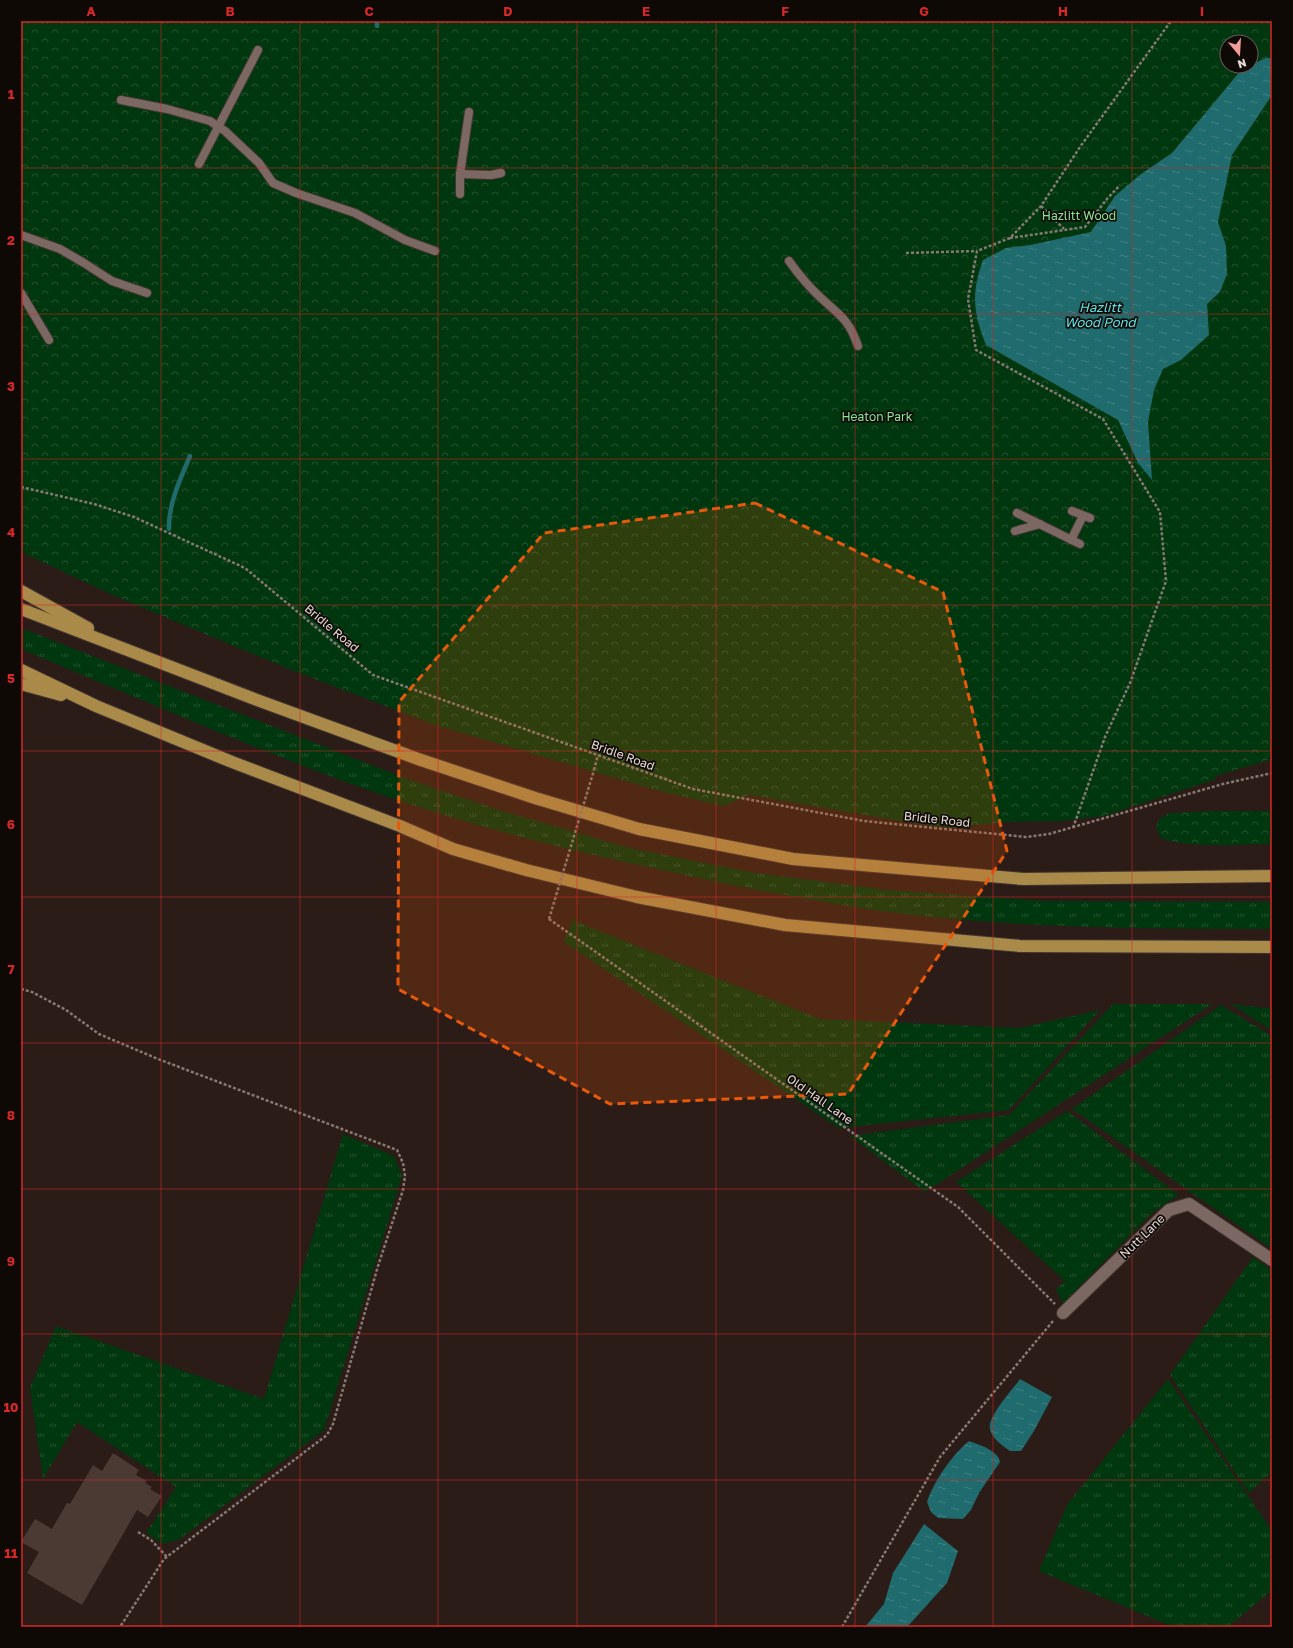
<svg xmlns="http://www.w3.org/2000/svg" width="1293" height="1648" font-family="'Golos Text',sans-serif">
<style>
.grass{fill:url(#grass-tufts)}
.forest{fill:url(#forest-crowns);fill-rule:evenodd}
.water{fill:url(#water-ripples)}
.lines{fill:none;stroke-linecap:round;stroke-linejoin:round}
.stream{stroke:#206b6d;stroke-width:4.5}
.building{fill:#4b3a33}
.lane-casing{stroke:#423632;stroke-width:10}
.street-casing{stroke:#423632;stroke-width:14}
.highway-casing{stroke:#423632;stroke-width:14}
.path{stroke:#867974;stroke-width:2.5;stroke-dasharray:3 2;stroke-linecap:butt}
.lane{stroke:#7c6862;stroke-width:8}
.street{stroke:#7c6862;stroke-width:12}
.highway{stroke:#a98a49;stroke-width:12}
.path-bridge{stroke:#867974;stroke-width:2.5;stroke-dasharray:3 2;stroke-linecap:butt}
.marked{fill:#e8590c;fill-opacity:0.2;stroke:#e8590c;stroke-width:3;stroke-dasharray:8 5;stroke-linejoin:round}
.grid{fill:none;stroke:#d62828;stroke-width:1;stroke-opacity:0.55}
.labels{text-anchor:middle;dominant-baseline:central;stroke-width:3.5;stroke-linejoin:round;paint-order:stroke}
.park-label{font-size:12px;fill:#85e793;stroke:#0f0906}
.street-label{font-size:12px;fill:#e6dbd7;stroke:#0f0906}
.water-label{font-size:13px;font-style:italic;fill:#58e4e7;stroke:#0f0906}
.neatline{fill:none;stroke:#d62828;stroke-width:1.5}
.grid-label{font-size:13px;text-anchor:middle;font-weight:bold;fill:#d62828}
</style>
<defs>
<pattern id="grass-tufts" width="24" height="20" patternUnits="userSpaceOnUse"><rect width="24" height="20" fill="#00370e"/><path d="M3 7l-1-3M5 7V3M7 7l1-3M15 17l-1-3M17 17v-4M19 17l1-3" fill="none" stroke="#255330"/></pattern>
<pattern id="forest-crowns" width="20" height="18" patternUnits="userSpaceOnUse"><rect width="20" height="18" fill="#00370e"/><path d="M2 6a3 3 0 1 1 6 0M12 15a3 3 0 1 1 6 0" fill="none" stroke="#255330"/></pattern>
<pattern id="water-ripples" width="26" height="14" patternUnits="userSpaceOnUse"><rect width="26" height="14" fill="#206b6d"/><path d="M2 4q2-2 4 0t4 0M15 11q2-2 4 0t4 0" fill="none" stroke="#408081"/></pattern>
</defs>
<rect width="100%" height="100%" fill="#2c1c17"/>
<!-- grass -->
<g class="grass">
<path d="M21,628l381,149 97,33 131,38 126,25 134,17 153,11 229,1v27c-106,0 -213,-1 -318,-10 -84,-7 -168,-23 -251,-40 -72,-15 -144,-31 -215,-51 -161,-45 -313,-115 -467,-179z"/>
<path d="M572,920l248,99 199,9 81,-18 -91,100 -170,18 -275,-186z"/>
<path d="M1113,1004h99l-287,188 -75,-56 159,-21z"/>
<path d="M1231,1004l41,5v22z"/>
<path d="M1221,1005l51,31v213l-200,-140z"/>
<path d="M1067,1111l112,84 -26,17 -90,91 -7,-14 9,-8 -109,-99z"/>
<path d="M343,1134l51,22 8,20 -78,254 -144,109 -17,5 -17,-11 30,-46 -99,-65 -34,57 -13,-91 26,-62 208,73z"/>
<path d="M1253,1257l19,13v202l-23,21 -79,-118z"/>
<path d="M1168,1379l104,152v59l-44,37h-54l-135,-56 28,-66z"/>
</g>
<!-- forest -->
<g class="forest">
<path d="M21,21h1251v738l-57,17 1,3 -112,37 -42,5 -57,1 -53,6 -47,-6 -156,-27 -26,11 -64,-15 -224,-66 -146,-56 -174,-73 -94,-44zM1227,42h24v24h-24z"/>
<path d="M1211,811h61v33c-33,0 -81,5 -111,-6l-5,-11 3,-8 11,-6z"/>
</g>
<!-- water -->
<g class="water">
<path d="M1266,58h6v37l-40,60 -14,67 8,24 1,28 -7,18 -13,12 2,31 -28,25 -18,9 -9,21 -6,32 4,58 -14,-17 -20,-43 -132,-75c-13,-33 -15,-51 -3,-85l23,-12 24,-3 61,-13 24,-36 26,-22 31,-21 70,-84z"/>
<path d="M1020,1379l32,18 -18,34 -13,20h-11c-8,-6 -18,-12 -20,-22 -3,-12 23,-40 30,-50z"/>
<path d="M969,1441c10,4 29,9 31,21l-21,31 -8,17 -8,9 -25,-1 -7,-6 -4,-10c7,-21 25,-47 42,-61z"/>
<path d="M924,1524l34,27 -11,32 -40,44h-42l19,-23 9,-31z"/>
</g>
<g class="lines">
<!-- stream -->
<g class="stream">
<path d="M377,26v-5"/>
<path d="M169,529c-1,-24 12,-52 21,-73"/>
</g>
</g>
<!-- building -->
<path class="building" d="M113,1453l26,17 -3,5 11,6 -2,2 7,4 -2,2 12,7 -14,21 -11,-7 -55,95 -55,-32 12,-21 -18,-10 14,-23 17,10 15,-26 3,1 23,-39 9,6z"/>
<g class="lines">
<!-- lane casing -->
<g class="lane-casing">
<g id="lane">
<path d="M121,100l46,9 43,12 15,10 34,32 14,20 23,10 59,20 50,27 30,11"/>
<path d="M199,164l59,-114"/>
<path d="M460,174l31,1 10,-2"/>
<path d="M460,194v-20l9,-62"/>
<path d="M21,235l39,14 24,14 28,18 35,12"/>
<path d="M789,261c10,14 20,26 32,37 20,18 28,22 37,48"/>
<path d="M21,293l28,47"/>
<path d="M1072,511l18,7"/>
<path d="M1017,513l63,31"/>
<path d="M1015,531l25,-7"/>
<path d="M1071,540l12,-24"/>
</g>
</g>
<!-- street casing -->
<g class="street-casing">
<path id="street" d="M1063,1313l106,-103 20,-6 83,56"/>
</g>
<!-- highway casing -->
<g class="highway-casing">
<g id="highway">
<path d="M21,591l67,37"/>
<path d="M21,609l236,91 161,59 117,39 104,31 154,30 230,20 249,-3"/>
<path d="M21,670l75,36 136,56 168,64 53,23 73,21 111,27 148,28 235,21 252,1"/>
<path d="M21,684l40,11"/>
</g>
</g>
<!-- path -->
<g class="path">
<path d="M1041,206l23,23"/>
<path d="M1010,238l75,-11 22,-28 13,-14"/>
<path d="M906,253l71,-2"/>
<path d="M21,487l73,17 40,13 111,51 128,107 320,114 171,32 162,16 23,-3 174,-50 49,-11"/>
<path d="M594,770l4,-15"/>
<path d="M1073,828l32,-91 25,-54 36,-102 -6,-69 -57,-93 -127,-69 -8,-51 9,-48 33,-13 31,-32 39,-59 91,-126"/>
<path d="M549,919l409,288 97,97"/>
<path d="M21,989l11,3 34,18 33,24 59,25 239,91 6,13 2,13 -2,14 -25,76 -45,158 -6,11 -163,124 -44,68"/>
<path d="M138,1532l13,8 16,17"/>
<path d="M842,1627l98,-170 113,-136"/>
</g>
<!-- lane -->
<use href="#lane" class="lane"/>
<!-- street -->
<use href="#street" class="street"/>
<!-- highway -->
<use href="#highway" class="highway"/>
<!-- path-bridge -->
<path class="path-bridge" d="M549,919l45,-149"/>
</g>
<!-- marked area -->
<path class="marked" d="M755,503l188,89 64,259 -159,243 -238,10 -212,-115 1,-287 145,-169z"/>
<!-- grid -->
<path class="grid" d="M161,21v1606M300,21v1606M438,21v1606M577,21v1606M716,21v1606M855,21v1606M993,21v1606M1132,21v1606M21,168h1251M21,314h1251M21,459h1251M21,605h1251M21,751h1251M21,897h1251M21,1043h1251M21,1189h1251M21,1334h1251M21,1480h1251"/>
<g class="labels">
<!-- park labels -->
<g class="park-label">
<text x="1079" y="215">Hazlitt Wood</text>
<text x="877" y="416">Heaton Park</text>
</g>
<!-- street labels -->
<g class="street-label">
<text transform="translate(332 628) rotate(40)">Bridle Road</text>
<text transform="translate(623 755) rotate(20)">Bridle Road</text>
<text transform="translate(937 819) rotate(6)">Bridle Road</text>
<text transform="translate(820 1099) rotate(35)">Old Hall Lane</text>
<text transform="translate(1142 1236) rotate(-44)">Nutt Lane</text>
</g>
<!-- water labels -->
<g class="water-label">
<text x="1100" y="307">Hazlitt<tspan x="1100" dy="15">Wood Pond</tspan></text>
</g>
</g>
<!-- border -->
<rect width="1293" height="1648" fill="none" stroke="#0f0906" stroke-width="44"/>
<!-- north arrow -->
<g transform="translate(1239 54) rotate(162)"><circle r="19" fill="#0f0906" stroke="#655d5a"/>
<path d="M0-3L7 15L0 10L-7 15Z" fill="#f59b9a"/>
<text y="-6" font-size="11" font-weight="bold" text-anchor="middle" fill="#e6dbd7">N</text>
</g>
<rect x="22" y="22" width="1249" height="1604" class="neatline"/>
<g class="grid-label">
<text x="91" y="16">A</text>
<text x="230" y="16">B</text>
<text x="369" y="16">C</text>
<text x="508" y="16">D</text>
<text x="646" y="16">E</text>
<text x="785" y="16">F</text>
<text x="924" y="16">G</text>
<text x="1063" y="16">H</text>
<text x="1202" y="16">I</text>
<text x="11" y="99">1</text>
<text x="11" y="245">2</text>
<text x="11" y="391">3</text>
<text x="11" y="537">4</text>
<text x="11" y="683">5</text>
<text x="11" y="829">6</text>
<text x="11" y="974">7</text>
<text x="11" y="1120">8</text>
<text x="11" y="1266">9</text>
<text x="11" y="1412">10</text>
<text x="11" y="1558">11</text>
</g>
</svg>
